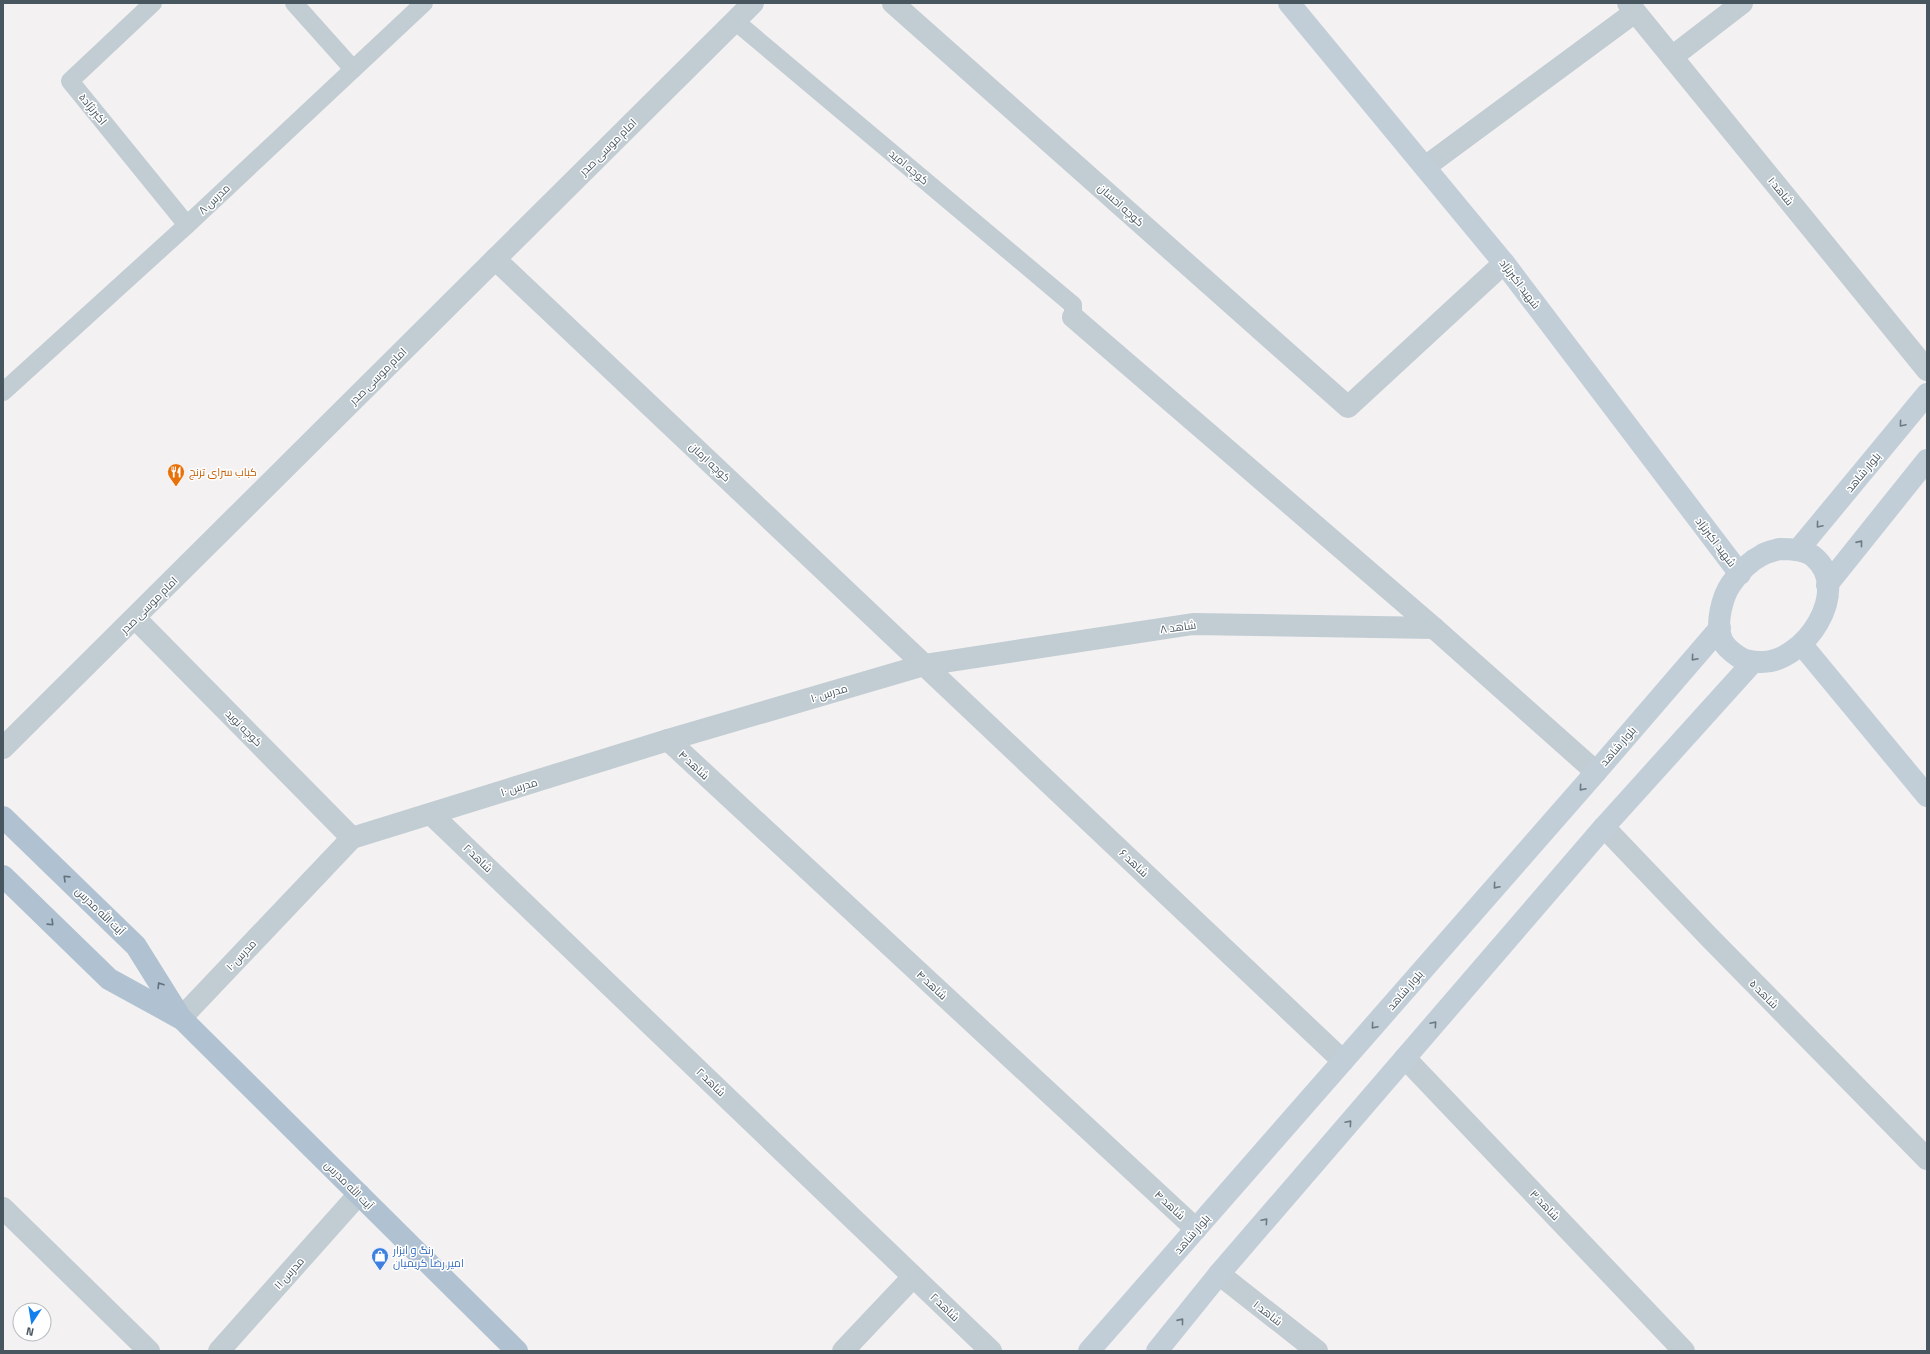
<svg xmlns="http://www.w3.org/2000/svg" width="1930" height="1354" font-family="'Titillium Web',Cairo,sans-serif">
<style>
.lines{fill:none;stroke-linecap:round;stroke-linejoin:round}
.lane{stroke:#c1ccd3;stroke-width:18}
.street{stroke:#c1ccd3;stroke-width:22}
.secondary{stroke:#c1ced8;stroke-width:22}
.primary{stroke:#b0c2d1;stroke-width:22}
.oneway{stroke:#6c7a84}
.oneway2{stroke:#62717c}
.labels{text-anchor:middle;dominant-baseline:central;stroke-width:3;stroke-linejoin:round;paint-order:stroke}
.street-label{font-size:11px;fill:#485660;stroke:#fff}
.food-label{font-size:11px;fill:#c56008;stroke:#fff;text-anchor:start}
.shop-label{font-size:11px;fill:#366cbe;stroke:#fff;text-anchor:start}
</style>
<rect width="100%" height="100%" fill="#f3f1f1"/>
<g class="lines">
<!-- lane -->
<g class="lane">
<path d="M153,3l-83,78 117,144"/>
<path d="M294,3l59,66"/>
<path d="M735,21l338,284v12"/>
<path d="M3,392l184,-167 237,-222"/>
</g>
<!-- street -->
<g class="street">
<path d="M893,3l455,404 156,-144"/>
<path d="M1628,3l299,367"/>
<path d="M1672,57l70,-54"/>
<path d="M1425,167l210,-155"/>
<path d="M495,259l848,802"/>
<path d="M1073,317l361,311 162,144"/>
<path d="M135,618l217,220"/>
<path d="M668,740l528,489"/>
<path d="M3,748l750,-745"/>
<path d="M431,814l560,537"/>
<path d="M1604,827l106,111 217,221"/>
<path d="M181,1018l171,-180 316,-98 256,-75 269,-41 241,4"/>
<path d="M1405,1058l279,293"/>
<path d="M3,1208l146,143"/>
<path d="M1219,1274l98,77"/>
<path d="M219,1351l140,-157"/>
<path d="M843,1351l70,-74"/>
</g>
<!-- secondary -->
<g class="secondary">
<path d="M1289,3l215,260 236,311"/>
<path d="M1779,549c11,0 26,0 35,8 39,33 -10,107 -54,105 -7,0 -15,-1 -21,-5 -6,-4 -14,-10 -17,-17 -7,-15 0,-43 9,-56 7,-10 19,-23 31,-29 5,-3 11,-4 17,-6z"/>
<path d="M1798,550l129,-156"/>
<path d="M1827,585l100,-125"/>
<path d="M1802,645l125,151"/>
<path d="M1089,1351l507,-579 124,-144"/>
<path d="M1157,1351l62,-77 385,-447 149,-165"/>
</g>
<!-- primary -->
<g class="primary">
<path d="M3,817l133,129 45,72 336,333"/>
<path d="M3,876l106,103 71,39"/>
</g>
</g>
<!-- one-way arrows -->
<defs><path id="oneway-chevron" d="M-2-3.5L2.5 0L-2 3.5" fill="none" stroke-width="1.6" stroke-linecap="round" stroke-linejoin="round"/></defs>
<g class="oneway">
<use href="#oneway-chevron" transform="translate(1902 424) rotate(130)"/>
<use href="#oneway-chevron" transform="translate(1819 525) rotate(130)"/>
<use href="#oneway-chevron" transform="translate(1860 543) rotate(-51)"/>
<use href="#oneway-chevron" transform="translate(1694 658) rotate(131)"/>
<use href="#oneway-chevron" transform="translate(1582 788) rotate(131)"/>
<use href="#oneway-chevron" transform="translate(1496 886) rotate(131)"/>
<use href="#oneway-chevron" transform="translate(1434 1024) rotate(-49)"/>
<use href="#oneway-chevron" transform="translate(1374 1026) rotate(131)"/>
<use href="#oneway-chevron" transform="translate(1349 1123) rotate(-49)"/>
<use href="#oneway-chevron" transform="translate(1265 1221) rotate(-49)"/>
<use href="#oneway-chevron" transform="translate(1181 1321) rotate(-51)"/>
</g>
<g class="oneway2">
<use href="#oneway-chevron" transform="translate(66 878) rotate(-136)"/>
<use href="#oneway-chevron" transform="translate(51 923) rotate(44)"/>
<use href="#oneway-chevron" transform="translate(160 985) rotate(-122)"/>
</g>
<!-- icons -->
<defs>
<g id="restaurant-pin" transform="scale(0.9)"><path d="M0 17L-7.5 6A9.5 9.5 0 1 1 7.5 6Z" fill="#e8710a" stroke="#fff"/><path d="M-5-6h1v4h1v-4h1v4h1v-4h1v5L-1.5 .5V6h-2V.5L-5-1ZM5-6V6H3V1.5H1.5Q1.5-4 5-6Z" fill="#fff"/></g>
<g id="shop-pin" transform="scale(0.9)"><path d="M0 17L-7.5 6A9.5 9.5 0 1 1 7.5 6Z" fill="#3f7fe0" stroke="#fff"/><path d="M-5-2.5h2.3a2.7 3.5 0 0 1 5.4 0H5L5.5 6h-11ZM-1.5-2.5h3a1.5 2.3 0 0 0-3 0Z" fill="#fff"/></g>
</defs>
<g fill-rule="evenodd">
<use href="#restaurant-pin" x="176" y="472"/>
<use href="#shop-pin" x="380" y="1256"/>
</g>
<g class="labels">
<!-- street labels -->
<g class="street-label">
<text transform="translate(93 109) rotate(51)">اکبرنژاد۵</text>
<text transform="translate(608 147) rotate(-45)">امام موسی صدر</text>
<text transform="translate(909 167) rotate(40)">کوچه امید</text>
<text transform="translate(1781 191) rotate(51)">شاهد۱۰</text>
<text transform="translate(214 199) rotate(-43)">مدرس ۸</text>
<text transform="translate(1121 205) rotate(42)">کوچه احسان</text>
<text transform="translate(1520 284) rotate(53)">شهید اکبرنژاد</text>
<text transform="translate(378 376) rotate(-45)">امام موسی صدر</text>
<text transform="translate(710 462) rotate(43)">کوچه ارمان</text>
<text transform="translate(1863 472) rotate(-50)">بلوار شاهد</text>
<text transform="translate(1716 542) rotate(53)">شهید اکبرنژاد</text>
<text transform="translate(149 605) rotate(-45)">امام موسی صدر</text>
<text transform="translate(1178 627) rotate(-7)">شاهد ۸</text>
<text transform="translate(829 693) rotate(-17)">مدرس ۱۰</text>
<text transform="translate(244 728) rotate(45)">کوچه نوید</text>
<text transform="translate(1618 746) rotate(-49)">بلوار شاهد</text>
<text transform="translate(694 765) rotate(43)">شاهد ۴</text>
<text transform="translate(519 787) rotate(-17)">مدرس ۱۰</text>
<text transform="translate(478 858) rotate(44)">شاهد ۲</text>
<text transform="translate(1134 863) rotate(43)">شاهد ۶</text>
<text transform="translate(100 911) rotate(44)">آیت الله مدرس</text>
<text transform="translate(241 955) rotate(-46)">مدرس ۱۰</text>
<text transform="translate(932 985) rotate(43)">شاهد ۴</text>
<text transform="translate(1405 990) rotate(-49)">بلوار شاهد</text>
<text transform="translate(1764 994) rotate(45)">شاهد ۵</text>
<text transform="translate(711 1082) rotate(44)">شاهد ۲</text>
<text transform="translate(349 1185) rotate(45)">آیت الله مدرس</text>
<text transform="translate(1170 1205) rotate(43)">شاهد ۴</text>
<text transform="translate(1545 1205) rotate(46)">شاهد ۳</text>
<text transform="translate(1192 1234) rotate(-49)">بلوار شاهد</text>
<text transform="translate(289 1273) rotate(-48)">مدرس ۱۱</text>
<text transform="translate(945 1307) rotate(44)">شاهد ۲</text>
<text transform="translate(1268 1313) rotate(38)">شاهد ۱</text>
</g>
<!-- food labels -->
<g class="food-label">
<text x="189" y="472">کباب سرای ترنج</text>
</g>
<!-- shop labels -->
<g class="shop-label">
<text x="393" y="1250">رنگ و ابزار<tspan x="393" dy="13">امیر رضا کریمیان</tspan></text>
</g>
</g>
<!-- border -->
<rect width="1930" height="1354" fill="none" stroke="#485660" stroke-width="8"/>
<!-- north arrow -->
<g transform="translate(32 1322) rotate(192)"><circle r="19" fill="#ffffff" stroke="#b6bbbf"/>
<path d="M0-3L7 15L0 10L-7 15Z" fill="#117fee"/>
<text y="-6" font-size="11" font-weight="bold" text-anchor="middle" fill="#485660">N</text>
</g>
</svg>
